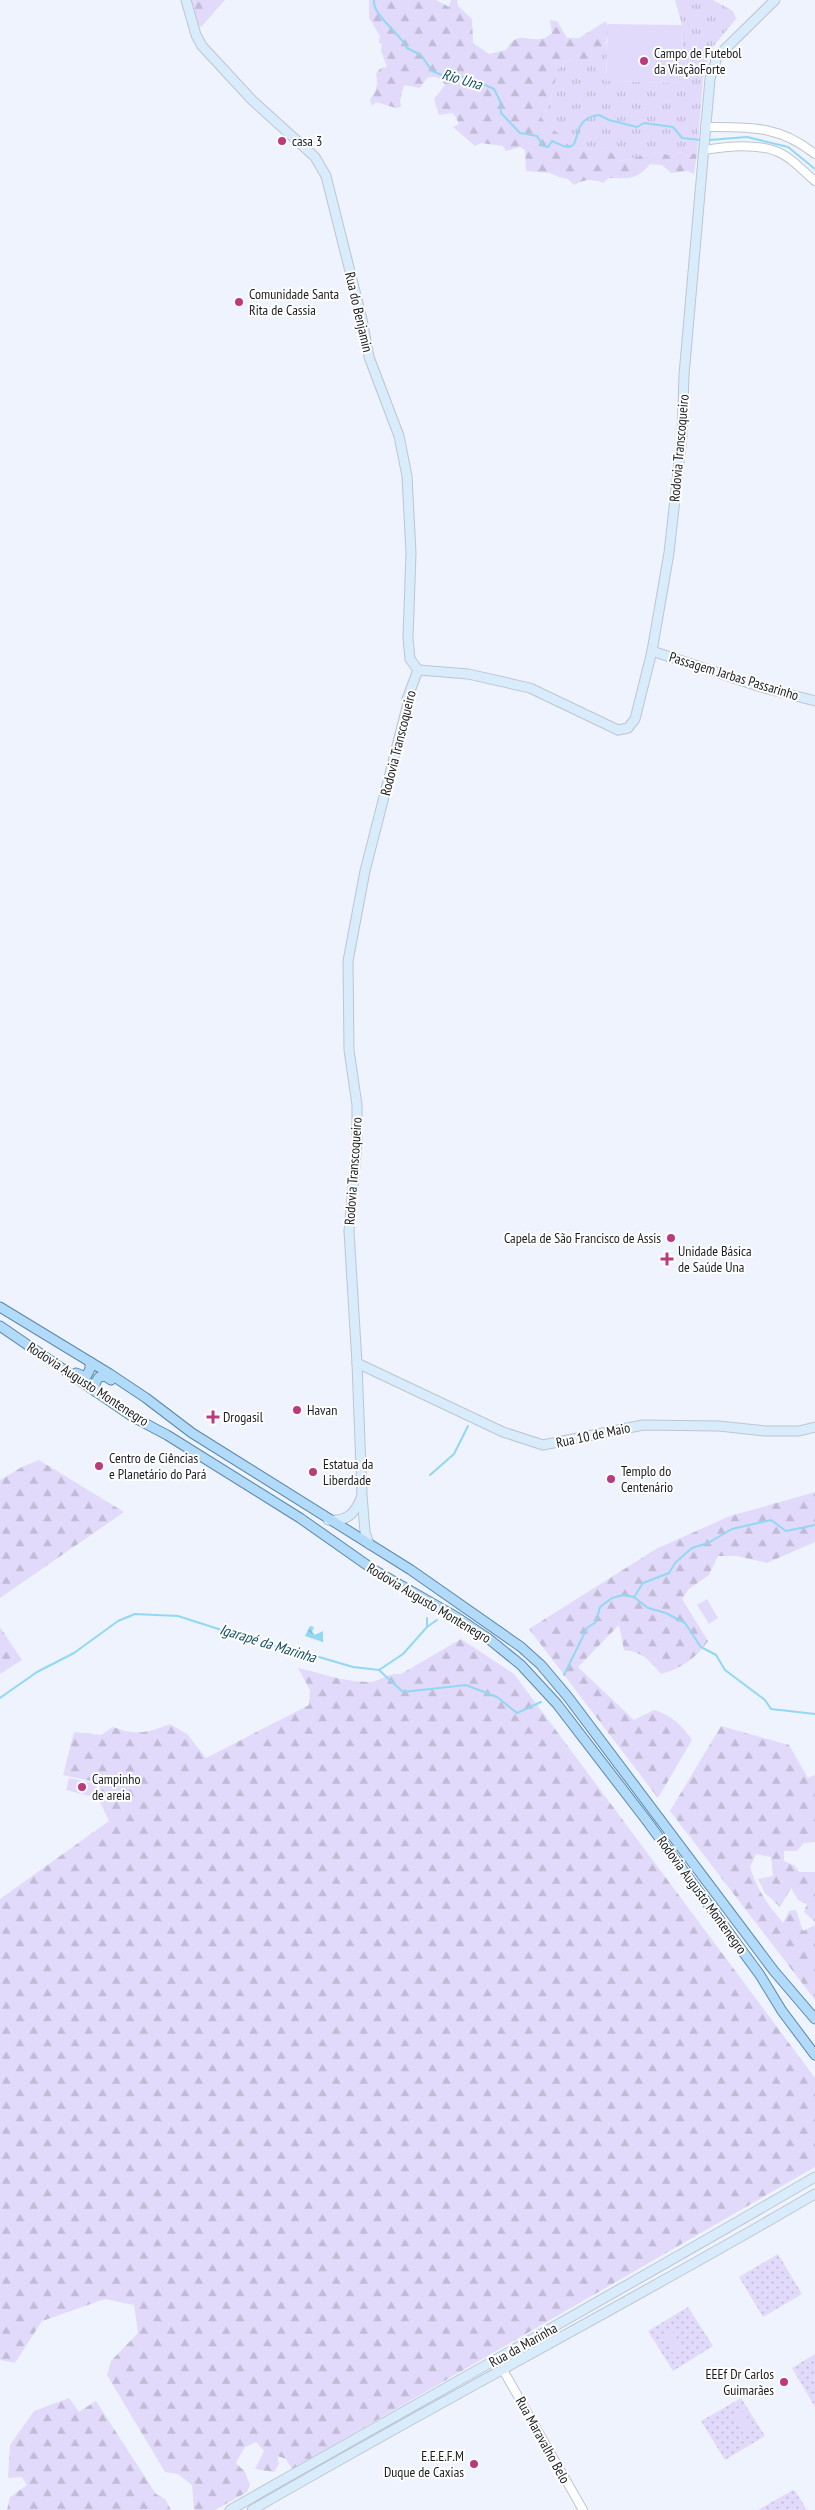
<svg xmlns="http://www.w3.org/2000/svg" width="815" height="2510" font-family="'PT Sans Narrow',sans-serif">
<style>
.grass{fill:url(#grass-tufts)}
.forest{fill:url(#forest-firs)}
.park{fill:url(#park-dots)}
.garden{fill:#e2dafa}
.water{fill:url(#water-waves)}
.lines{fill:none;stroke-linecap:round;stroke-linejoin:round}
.stream{stroke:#91d8f4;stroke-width:2}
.tertiary-casing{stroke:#bec5d0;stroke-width:10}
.secondary-casing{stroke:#bec5d0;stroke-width:11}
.primary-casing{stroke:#5b88ab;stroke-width:11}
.tertiary{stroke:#fff;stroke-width:8}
.secondary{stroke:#d8ecfc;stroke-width:9}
.primary{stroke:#b2daf9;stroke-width:9}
.poi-dot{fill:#bd397d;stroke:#fff;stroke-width:2}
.labels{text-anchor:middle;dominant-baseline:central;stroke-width:4;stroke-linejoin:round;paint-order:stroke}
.poi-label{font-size:14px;fill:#1b1d21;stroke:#fff;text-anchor:start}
.street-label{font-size:14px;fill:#1b1d21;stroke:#fff}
.water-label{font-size:15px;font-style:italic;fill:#134f62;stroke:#fff}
</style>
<defs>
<pattern id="grass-tufts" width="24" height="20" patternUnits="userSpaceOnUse" patternTransform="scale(1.25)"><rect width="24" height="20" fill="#e2dafa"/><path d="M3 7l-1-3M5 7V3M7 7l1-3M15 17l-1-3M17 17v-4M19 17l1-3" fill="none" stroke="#c1bbd6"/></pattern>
<pattern id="forest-firs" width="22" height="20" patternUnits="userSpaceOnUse" patternTransform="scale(1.25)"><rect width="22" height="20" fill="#e2dafa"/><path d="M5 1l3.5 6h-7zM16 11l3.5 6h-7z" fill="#c1bbd6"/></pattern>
<pattern id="park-dots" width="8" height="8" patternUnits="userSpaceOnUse" patternTransform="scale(1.25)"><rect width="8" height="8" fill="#e2dafa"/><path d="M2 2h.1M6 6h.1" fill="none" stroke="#c1bbd6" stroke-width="1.8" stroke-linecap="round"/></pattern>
<pattern id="water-waves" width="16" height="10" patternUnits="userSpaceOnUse" patternTransform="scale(1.25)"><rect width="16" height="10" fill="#91d8f4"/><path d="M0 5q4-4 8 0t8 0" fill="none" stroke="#7cb9d1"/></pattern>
</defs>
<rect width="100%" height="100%" fill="#eef3fd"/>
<!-- grass -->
<path class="grass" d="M675,0h38l20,11 3,8 -26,31 -7,29 -6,75h-12l-5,-2 -9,4 -14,-4 -36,9 -16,-14 -11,3 -24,-3c-9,-15 -20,-16 -29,-30l8,-11 9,-37 12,-10c16,1 28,-4 37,-17l-1,39 75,2 1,-58z"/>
<!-- forest -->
<g class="forest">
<path d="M191,0h34l-24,27 -3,-2z"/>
<path d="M369,0h67l13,7 2,-7h6l1,6 14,13 1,24 16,11 17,-4c12,-20 18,-9 35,-11 4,0 8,-4 11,-6l-2,-13 7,1 10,17h12l27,-17c7,16 -3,28 -15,38h-21l-12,10 -9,37 -8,11c9,14 20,14 29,30l24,3 11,-3 16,14 36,-9 14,4 9,-4 5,2h12l-3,20 -6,-3 -17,2 -9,-8 -12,-1c-14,17 -21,14 -41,14l-6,5c-11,-5 -19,-3 -29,2l-6,-6 -9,-2 -9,-4 -24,-2 -1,-21 -5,-3 -14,4 -3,-5 -22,-3 -6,3 -22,-19 6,-3 -3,-7 -4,-4 -13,2 -5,-16 11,-14c-4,-8 -10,-9 -18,-7l-7,10 -16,-3 -4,16 1,6 -5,1 -20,-6 -4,4 -2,-7c7,-8 8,-15 6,-26l5,-5 6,-1 -6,-16 1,-6 -3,-3 1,-6 -11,-18z"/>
<path d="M39,1460l85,52 -124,86v-118l22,-13z"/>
<path d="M815,1492v50l-48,21 -30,-7h-19l-9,19 -20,14 -7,10 26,42c-12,17 -27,28 -47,33 -12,-14 -18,-22 -37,-24l-5,-25 -41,42 56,53 20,-10c17,5 28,15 38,30l-34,58 -129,-169 127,-80 74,-33z"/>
<path d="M0,1627l22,33 -22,14z"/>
<path d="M461,1639l53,35 301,404v89l-523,302 -6,-10 -9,-3 2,8 -5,8 -19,-3 9,-18 -8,-9 -11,5 -9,16 9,9 5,13 -3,7 -32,18h-21l-2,-25 -14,-11 -13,-2 -58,-97 4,-14 27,-28 -4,-28 -29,-6 -63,22 -27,42 -15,-3v-461l109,-78 -10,-21 1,-17 -37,-8 11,-43 27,3 12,-8c25,9 33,6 57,-3l17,10 19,24 103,-53 1,-15 -12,-22c23,5 47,14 70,14 12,0 17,-9 33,-8z"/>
<path d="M721,1726l68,19 19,33 7,-3v67l-11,1 -7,8h-13v10l11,5 4,6h16v50l-11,-10 3,-8 -9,-4 -7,-12 -11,19 -15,-14 -7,-14 15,-3 -2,-19 -15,-3 -6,13c9,26 16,35 33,56l6,-12 7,-1 7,21 12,-6v75l-145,-189z"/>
<path d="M69,2398l10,14 17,-11 60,93 9,5 6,11h-164l3,-13 17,-12 -5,-8 -14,1 2,-33 24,-34z"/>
</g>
<!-- park -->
<g class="park">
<path d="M778,2254l24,40 -39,23 -24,-40z"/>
<path d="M688,2307l25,39 -40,25 -25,-40z"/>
<path d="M815,2354v53l-23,-39z"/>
<path d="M741,2398l24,38 -40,24 -24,-39z"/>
<path d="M793,2490l3,2 11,18h-49z"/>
</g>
<!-- garden -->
<g class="garden">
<path d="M608,24l74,1 -1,58 -75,-2z"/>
<path d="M707,1599l11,19 -9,6 -12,-19z"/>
<path d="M69,1778l28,6 -3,13 -28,-7z"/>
<path d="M672,2330l11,19 -9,6 -11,-19z"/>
<path d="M743,2411l12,18 -10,7 -12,-19z"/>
</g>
<!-- water -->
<path class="water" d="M310,1626l4,1 -2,5 3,3 8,-4v11l-18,-6z"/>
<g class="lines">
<!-- stream -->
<g class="stream">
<path d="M374,0c-2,15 26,33 33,48l14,7 11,16 10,4 10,-1 11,3 10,7h10l11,5 6,12 1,12 19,20 17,3 6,10 5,1 4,-6c5,2 12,6 16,6 14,0 2,-29 31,-32l10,5 28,7 7,-4 29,4 9,11 19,2"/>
<path d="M709,140l38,-3 41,10 27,22"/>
<path d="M430,1475l24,-21 14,-28"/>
<path d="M634,1597l9,-14 26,-10 6,-10 17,-15 16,-5 24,-14 39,-9 15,11 29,-6"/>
<path d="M427,1626v-8"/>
<path d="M379,1670l24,-16 24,-27 10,-7"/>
<path d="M564,1675l23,-47 9,-6 4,-15 12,-9 11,-3 11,2 14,11 18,5 19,10 16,24 15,8 9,15 40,30 6,9 44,5"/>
<path d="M0,1698l37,-26 37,-19 44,-32 17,-7 43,2 93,30 14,1 68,20 26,3 24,22 63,-7 31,12 20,16 24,-11"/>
</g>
<!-- tertiary casing -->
<g class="tertiary-casing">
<g id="tertiary">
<path d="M705,127c44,0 74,-2 110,27"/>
<path d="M704,150c23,-4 56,-8 78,4 12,6 23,19 33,27"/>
<path d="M503,2370l80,140"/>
</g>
</g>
<!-- secondary casing -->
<g class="secondary-casing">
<g id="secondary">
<path d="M186,0l10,35 6,11 50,54 63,57 11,19 36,143 7,38 30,79 8,40 4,77 -3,85 2,21 8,11"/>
<path d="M652,651l109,36 54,14"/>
<path d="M418,670l50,4 62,14 88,42 10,-2 7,-9 17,-68 17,-98 13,-117 2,-61 26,-296 7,-22 58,-57"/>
<path d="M357,1363l146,69 40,13 100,-20 76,1 46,5h34l16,-4"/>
<path d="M328,1520c18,2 27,-6 33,-22"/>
<path d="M369,1544l-4,-12 -3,-37 -5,-132 -8,-132 8,-88v-38l-8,-55 -1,-89 17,-90 43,-168 -1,-4 11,-29"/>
<path d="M230,2510c195,-111 391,-220 585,-333"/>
<path d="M252,2510c186,-108 377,-207 563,-316"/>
</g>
</g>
<!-- primary casing -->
<g class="primary-casing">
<g id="primary">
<path d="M0,1307l110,67 36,24 46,35 219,137 110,77 20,18 27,32 206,274 41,48"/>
<path d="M0,1326l133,91 34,18 133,83 74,52 84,48 31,21 32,26 36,39 90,117 113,154 22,36 33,44"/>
<path d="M76,1373l10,4 4,-8v-7"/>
<path d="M96,1392l-1,-9 4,-6 6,-1 6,4"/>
</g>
</g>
<!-- tertiary -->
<use href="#tertiary" class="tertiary"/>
<!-- secondary -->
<use href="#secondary" class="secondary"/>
<!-- primary -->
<use href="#primary" class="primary"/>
</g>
<!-- markers -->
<g class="poi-dot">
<circle cx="644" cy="61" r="5"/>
<circle cx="282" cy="141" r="5"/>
<circle cx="239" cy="302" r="5"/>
<circle cx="671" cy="1238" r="5"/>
<path d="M664.5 1251.5h5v5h5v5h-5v5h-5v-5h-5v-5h5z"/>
<circle cx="297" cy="1410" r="5"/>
<path d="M210.5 1409.5h5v5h5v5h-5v5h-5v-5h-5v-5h5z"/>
<circle cx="99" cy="1466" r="5"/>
<circle cx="313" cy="1472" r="5"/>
<circle cx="611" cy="1479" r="5"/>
<circle cx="82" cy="1787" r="5"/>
<circle cx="784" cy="2382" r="5"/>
<circle cx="474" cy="2464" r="5"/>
</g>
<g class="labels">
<!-- poi labels -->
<g class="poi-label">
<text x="654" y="53">Campo de Futebol<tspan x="654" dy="16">da ViaçãoForte</tspan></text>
<text x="292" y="141">casa 3</text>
<text x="249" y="294">Comunidade Santa<tspan x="249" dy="16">Rita de Cassia</tspan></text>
<text x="661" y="1238" text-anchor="end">Capela de São Francisco de Assis</text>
<text x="678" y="1251">Unidade Básica<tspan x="678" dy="16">de Saúde Una</tspan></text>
<text x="307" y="1410">Havan</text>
<text x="223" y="1417">Drogasil</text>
<text x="109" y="1458">Centro de Ciências<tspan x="109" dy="16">e Planetário do Pará</tspan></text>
<text x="323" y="1464">Estatua da<tspan x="323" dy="16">Liberdade</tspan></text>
<text x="621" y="1471">Templo do<tspan x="621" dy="16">Centenário</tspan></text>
<text x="92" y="1779">Campinho<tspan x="92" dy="16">de areia</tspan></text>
<text x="774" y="2374" text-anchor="end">EEEf Dr Carlos<tspan x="774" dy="16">Guimarães</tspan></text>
<text x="464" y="2456" text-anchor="end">E.E.E.F.M<tspan x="464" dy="16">Duque de Caxias</tspan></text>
</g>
<!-- street labels -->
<g class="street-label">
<text transform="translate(359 312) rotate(77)">Rua do Benjamin</text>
<text transform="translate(679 448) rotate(-85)">Rodovia Transcoqueiro</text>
<text transform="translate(734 676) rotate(17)">Passagem Jarbas Passarinho</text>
<text transform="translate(398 743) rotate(-76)">Rodovia Transcoqueiro</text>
<text transform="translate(353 1171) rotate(-86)">Rodovia Transcoqueiro</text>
<text transform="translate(88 1384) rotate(33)">Rodovia Augusto Montenegro</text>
<text transform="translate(593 1435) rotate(-12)">Rua 10 de Maio</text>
<text transform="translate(429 1603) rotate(31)">Rodovia Augusto Montenegro</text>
<text transform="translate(702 1895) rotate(54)">Rodovia Augusto Montenegro</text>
<text transform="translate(523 2345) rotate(-29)">Rua da Marinha</text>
<text transform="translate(543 2440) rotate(61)">Rua Maravalho Belo</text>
</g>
<!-- water labels -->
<g class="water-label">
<text transform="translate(462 79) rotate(16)">Rio Una</text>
<text transform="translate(268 1643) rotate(17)">Igarapé da Marinha</text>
</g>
</g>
</svg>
